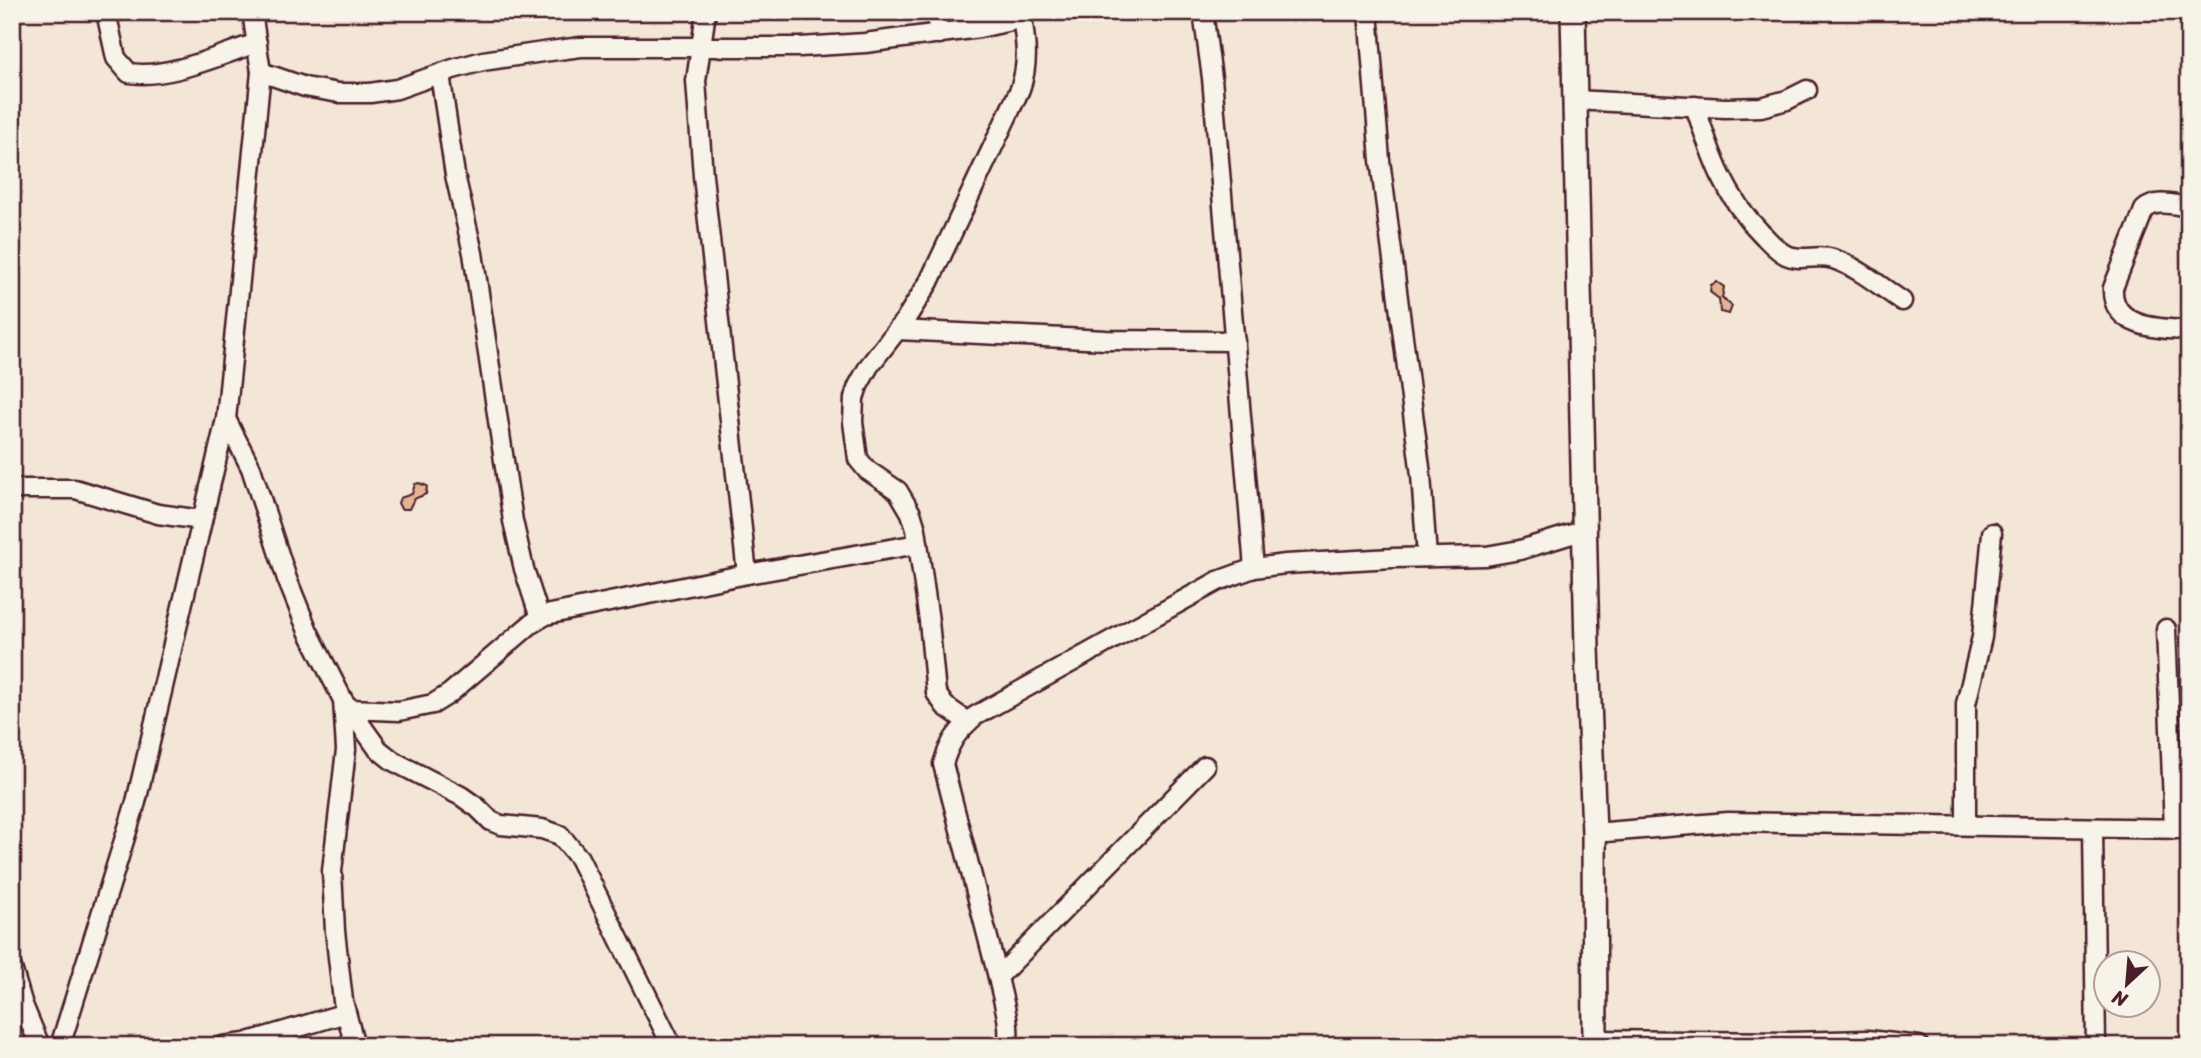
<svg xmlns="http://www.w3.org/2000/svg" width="2201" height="1058" font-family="Sriracha,sans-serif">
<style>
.building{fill:#e4b295;stroke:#4a1f2b;stroke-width:2}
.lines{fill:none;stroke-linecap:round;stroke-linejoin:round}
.minor-casing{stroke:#4a1f2b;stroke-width:23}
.tertiary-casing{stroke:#4a1f2b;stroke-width:28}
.minor{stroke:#f7f3e8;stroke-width:18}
.tertiary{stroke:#f7f3e8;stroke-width:23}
</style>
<rect width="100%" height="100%" fill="#f3e6d7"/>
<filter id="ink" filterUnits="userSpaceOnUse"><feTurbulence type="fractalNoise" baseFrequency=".0143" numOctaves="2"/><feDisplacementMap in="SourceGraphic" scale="14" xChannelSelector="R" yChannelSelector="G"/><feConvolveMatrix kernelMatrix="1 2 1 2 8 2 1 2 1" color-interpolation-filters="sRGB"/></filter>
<g filter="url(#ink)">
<!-- building -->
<g class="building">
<path d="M1717,282l7,5 -2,11 10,8 -3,8 -9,-2 -1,-13 -9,-7 1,-7z"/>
<path d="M419,483l8,3 -1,8 -12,5 -5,10h-8l-3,-6 2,-5 12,-4 3,-10z"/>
</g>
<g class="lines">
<!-- minor casing -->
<g class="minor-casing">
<g id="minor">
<path d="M106,12l10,46 13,15c40,6 90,-18 128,-30"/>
<path d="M706,12l-10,69 7,95 44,398"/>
<path d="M936,12l3,22"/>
<path d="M1203,12l9,66 42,490"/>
<path d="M1368,12l12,148 41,315 6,82"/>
<path d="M261,72l44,15 34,6h31l27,-4 56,-20 30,-8 60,-9 38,-5h219l65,-4 114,-15 32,-7 16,-9"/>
<path d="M440,74l15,101 18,78 40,268 11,48 16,49"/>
<path d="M1575,100l150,8 36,-1 26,-7 20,-10"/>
<path d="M1695,106c16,49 29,90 66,127 8,8 15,17 25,22 15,7 31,-1 47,4 25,8 48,28 69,42"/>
<path d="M2189,207c-15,-2 -33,-8 -45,3l-31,78c-2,40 46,41 76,42"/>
<path d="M898,330l208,10 129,1"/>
<path d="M226,419l25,49 36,111 21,52 35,69 3,50 -14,121 3,60 8,70 12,45"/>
<path d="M12,489h63l83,25 44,6"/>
<path d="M2166,629l8,200"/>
<path d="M346,704l32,45 15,12 68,35 17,12 13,13 10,4 41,4 18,6 19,23 93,188"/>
<path d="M350,709l49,2 34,-7 16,-10 82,-70 15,-9 201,-41 171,-30"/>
<path d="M968,722l-23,-16 -9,-13 -7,-72 -13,-92 -5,-16 -13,-22 -31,-21 -9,-11 -5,-37 1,-24 4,-12 11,-20 36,-46 24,-38 91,-193c9,-25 6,-46 2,-72"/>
<path d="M1966,824v-120l16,-67 10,-104"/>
<path d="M2093,829l3,217"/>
<path d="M1594,833l134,-11 461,7"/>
<path d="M12,968l11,37 17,41"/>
<path d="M998,977l207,-211"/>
<path d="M1595,1040l196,2 77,-2 51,6"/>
<path d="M60,1046l76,-244 90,-383 35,-347 -9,-60"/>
<path d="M223,1046l22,-3 101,-30"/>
<path d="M1007,1046c5,-21 -5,-48 -9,-69l-55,-213c7,-23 14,-32 32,-48l243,-135 36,-13 32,-4 107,-6 93,-2 34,-6 65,-20"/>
</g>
</g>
<!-- tertiary casing -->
<g class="tertiary-casing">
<path id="tertiary" d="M1573,12l14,636 7,185 1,213"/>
</g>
<!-- minor -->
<use href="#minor" class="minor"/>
<!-- tertiary -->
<use href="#tertiary" class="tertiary"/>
</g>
</g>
<!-- margin -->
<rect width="2201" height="1058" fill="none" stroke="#f7f3e8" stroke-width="42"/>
<rect x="21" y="21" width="2159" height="1016" fill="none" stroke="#4a1f2b" stroke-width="2.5" filter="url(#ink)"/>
<!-- north arrow -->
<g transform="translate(2127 984) rotate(206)"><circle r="33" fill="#f7f3e8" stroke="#b29e9c" stroke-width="2"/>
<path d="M0-5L12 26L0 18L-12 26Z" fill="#4a1f2b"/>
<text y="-10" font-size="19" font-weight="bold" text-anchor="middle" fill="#4a1f2b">N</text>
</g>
</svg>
